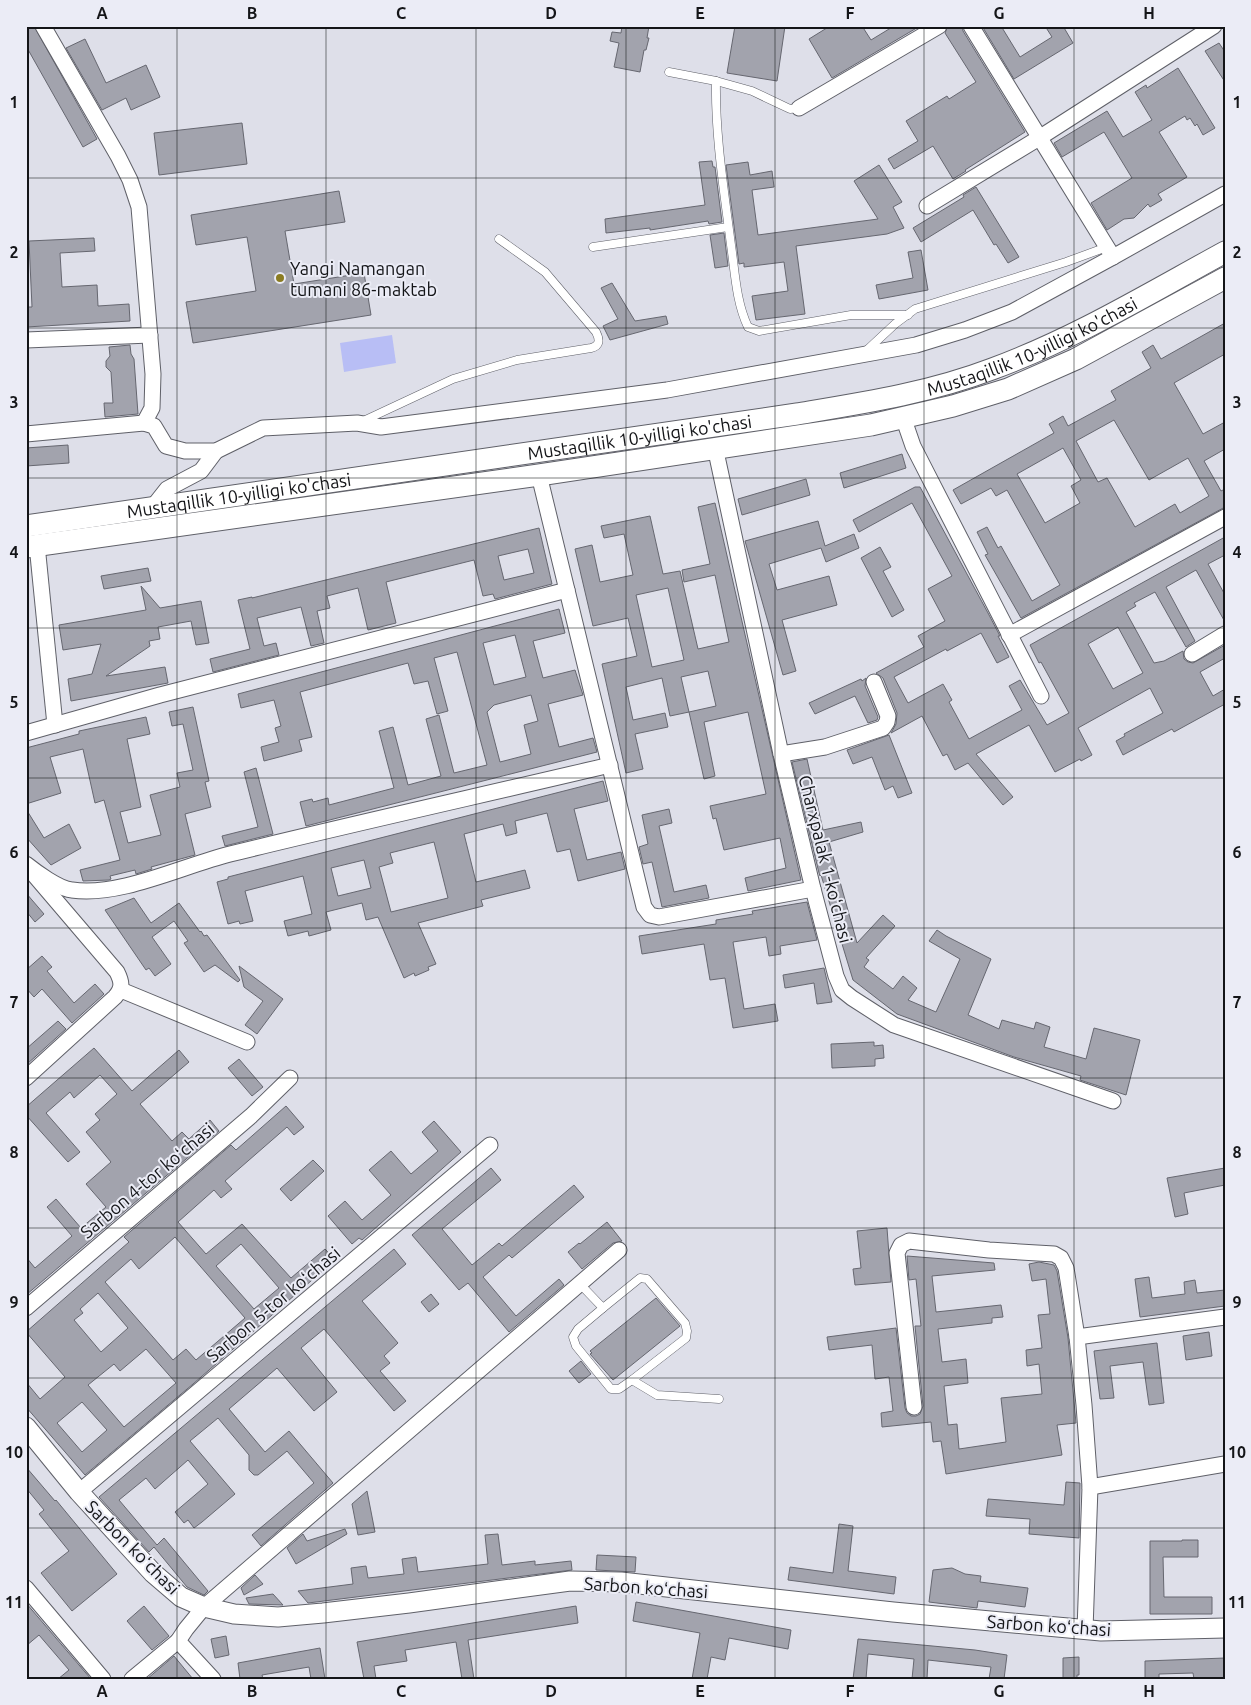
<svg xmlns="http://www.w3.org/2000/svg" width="1251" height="1705" font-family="Ubuntu,sans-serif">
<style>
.green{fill:#b8bef5}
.building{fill:#a2a3ad;stroke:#666770;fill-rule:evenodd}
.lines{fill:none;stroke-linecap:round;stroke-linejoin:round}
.service-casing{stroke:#5f6068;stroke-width:9}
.minor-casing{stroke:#5f6068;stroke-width:17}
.tertiary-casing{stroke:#5f6068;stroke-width:21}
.secondary-casing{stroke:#5f6068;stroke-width:23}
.service{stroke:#fff;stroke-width:8}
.minor{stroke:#fff;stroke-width:15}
.tertiary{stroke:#fff;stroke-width:19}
.secondary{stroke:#fff;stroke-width:21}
.grid{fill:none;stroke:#141518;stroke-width:1;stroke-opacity:0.55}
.poi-dot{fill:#8b7c22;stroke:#ebecf6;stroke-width:2}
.labels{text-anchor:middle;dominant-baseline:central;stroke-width:4;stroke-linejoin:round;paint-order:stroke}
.poi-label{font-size:18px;fill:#141518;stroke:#ebecf6;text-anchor:start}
.street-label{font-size:18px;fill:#141518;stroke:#ebecf6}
.neatline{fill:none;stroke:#141518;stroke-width:2}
.grid-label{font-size:16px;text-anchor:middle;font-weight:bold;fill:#141518}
</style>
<rect width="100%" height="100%" fill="#dedfe9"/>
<!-- green -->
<path class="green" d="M392,335l4,28 -52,9 -4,-29z"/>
<!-- building -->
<g class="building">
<path d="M26,26h8l63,113 -14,8 -57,-101z"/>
<path d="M622,26h27l-2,12h2l-3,12h-2l-4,22 -26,-5 5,-24 -9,-2 2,-9 9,1z"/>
<path d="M735,26h50l-8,55 -50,-8z"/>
<path d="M830,26h32l9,14 23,-14h26l-88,52 -23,-39z"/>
<path d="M948,26h14l1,5 62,101 -60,38 1,1 -13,8 -20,-33 -39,23 -6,-10 30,-18 -12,-20 41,-25 2,3 27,-17 -31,-49z"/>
<path d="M982,26h19l19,31 32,-20 -7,-11h18l10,17 -59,36z"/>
<path d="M85,39l21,44 40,-18 14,32 -29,13 -5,-12 -24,12 -36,-62z"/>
<path d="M1219,43l6,9v30l-20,-31z"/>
<path d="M1178,68l37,60 -12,7 -6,-11 -2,2 -5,-8 -3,2 -2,-4 -26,16 28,45 -29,17 4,6 -12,7 -2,-3 -14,14 -10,1 -17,11 -16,-27 41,-25 -28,-46 -42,25 -8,-14 53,-32 16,26 29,-17 -17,-28 11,-7 1,3z"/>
<path d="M242,123l5,41 -88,11 -5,-42z"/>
<path d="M712,161l1,6h2l7,55 -13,2 -1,-3 -58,9v-2l-44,5 -1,-14 100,-14 -6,-43z"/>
<path d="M748,162l2,13 22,-4 2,16 -22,3 6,45 120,-16 -24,-38 25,-16 23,37 -9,5 11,21 -17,6 -91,12 9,68 -49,6 -4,-24 36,-5 -4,-29 -40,5v-4l-5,1 -13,-99z"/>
<path d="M976,187l43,70 -11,6 -12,-19 -2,1 -21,-35 -52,32 -8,-14 51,-31 -1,-2z"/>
<path d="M339,191l6,31 -60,9 9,53 70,-11 7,42 -178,28 -7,-41 70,-11 -9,-54 -51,8 -5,-30z"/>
<path d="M724,233l4,33 -13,2 -5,-33z"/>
<path d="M94,238l1,13 -35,2 2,34 35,-2 1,21 31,-2 1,17 -104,6v-20h6l-3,-66z"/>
<path d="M921,250l7,40 -49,9 -3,-14 37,-7 -5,-26z"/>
<path d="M612,283l23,38 31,-5 2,8 -58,16 -7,-14 15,-7 -17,-31z"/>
<path d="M1225,323v31l-51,29 29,51 22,-12v27l-21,12 17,30 4,-2v18l-204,111 -36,-63 3,-1 -11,-22 10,-5 11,21 3,-2 31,55 28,-16 -53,-95 -11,6 -5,-8 -30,16 -8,-14 101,-57 -5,-9 14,-8 5,10 48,-26 -5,-9 40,-23 -9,-16 11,-7 8,14zM1114,420l35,60 39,-22 21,38 -29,17 -5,-9 -40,23 -28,-49 -9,4 -22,-41zM1063,448l18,32 -10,6 9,17 -35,20 -28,-49z"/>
<path d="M130,345l1,9 3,5 4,55 -33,3 -1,-14h9l-2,-31 -5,-5v-6l4,-5 -1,-9z"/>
<path d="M68,445l1,18 -43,3v-18z"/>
<path d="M902,454l4,14 -62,20 -4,-15z"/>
<path d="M806,479l4,16 -68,20 -4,-16z"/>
<path d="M915,487h5l68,126 12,23h-2l11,21 -12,6 -16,-30 -34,18 -1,-2 -52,28 14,26 35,-19 9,16 -3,2 20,37 53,-29 -13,-24 11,-6 27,45 22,-12 -28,-51 -2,1 -9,-18 195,-108v18l-17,9 17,31v27l-29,-52 -30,17 29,54 -9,6 -31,-55 -21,11 2,3 -10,6 28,51 10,-2 19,-10 1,8 4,3 5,1 32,-18v13l-25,14 13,24 12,-7v15l-51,28 -2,-3 -49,26 -7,-14 9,-5 -1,-2 39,-21 -13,-25 -72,40 14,27 -11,6 -1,-2 -25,13 -26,-47 -53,29 37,43 -10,8 -35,-42 -13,7 -8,-16 -4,2 -21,-40 -31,17 5,-9 1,-11 -14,-35 -7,-5 48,-26 -6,-11 27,-15 -17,-32 24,-13 -40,-73 -53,29 -6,-12zM1118,627l25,46 -30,16 -25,-45z"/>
<path d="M715,503l86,377 -53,11 -3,-13 41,-10 -6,-30 -56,12 -8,-32 -3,1 -3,-13 56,-12 -18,-82 -44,10 11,54 -11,3 -15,-67 -19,4 -8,-38 -36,9 7,33 32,-7 3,14 -33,7 8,35 -17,4 -24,-109 35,-8 -9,-38 -35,8 -18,-77 17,-4 8,37 33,-7 -9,-41 -20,4 -3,-12 49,-10 13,58 17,-3 18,78 31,-7 -14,-67 -31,7 -2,-12 28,-6 -12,-57zM668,588l16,72 -32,7 -16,-72zM708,671l8,35 -27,6 -8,-35z"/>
<path d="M818,521l7,25 29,-12 5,14 -33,14 -5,-14 -52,16 8,26 52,-14 8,29 -55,15 14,51 -13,4 -38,-134z"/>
<path d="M539,528l13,56 -57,15 -2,-5 -10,2 -9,-36 -88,22 10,41 -28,7 -10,-42 -31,8 3,12 -13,3 7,32 -13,3 -10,-39 -44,11 7,28 12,-3 3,12 -66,17 -3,-13 40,-10 -12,-49 14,-3v1zM528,549l6,24 -30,7 -6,-24z"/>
<path d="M880,547l11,20 -8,4 21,39 -12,7 -31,-59z"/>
<path d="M148,568l3,13 -47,8 -3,-13z"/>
<path d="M141,586l19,22 41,-7 8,42 -13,2 -5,-24 -33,6 2,12 -11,2 1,5 -44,30 59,-9 3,16 -97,18 -3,-22 24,-5 9,-30 -38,6 -4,-25 87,-15z"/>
<path d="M559,609l6,24 -32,8 10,37 32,-8 8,25 -35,9 8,31 3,12 34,-9 4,14 -291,74 -6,-24 12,-3 1,3 15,-4 1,7 65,-17 -15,-57 14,-4 15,58 33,-9 -15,-57 13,-4 15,58 33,-8 -30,-113 -23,6 14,53 -11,3 -9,-33 -14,3 -6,-21 -108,29 12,45 -13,3 3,11 -38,10 -3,-14 18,-5 -4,-14 6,-2 -7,-26 -33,8 -3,-14zM515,635l11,42 -32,8 -11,-42zM531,695l7,26 -14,4 7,29 -31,8 -13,-50 7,-7z"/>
<path d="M866,678l-1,8 13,31 -1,3 -9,3 -13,-27 -40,18 -6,-11 52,-24 1,2z"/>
<path d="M193,707l16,74 -4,1 6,25 -26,7 10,41 -44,12 1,2 -16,5 -1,-4 -25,6 1,3 -2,1 -26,1 -3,-11 40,-10 -16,-60 -9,3 -12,-54 -33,8 11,36 -35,11v-56l53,-14v-3l67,-14 4,17 -23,5 14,68 -21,5 8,31 33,-8 -11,-40 30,-8 -3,-14 16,-3 -10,-46 -11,2 -3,-14z"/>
<path d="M889,735l23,58 -14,5 -5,-12 -8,4 -13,-33 -19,7 -6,-14z"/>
<path d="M807,759l16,71 38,-8 2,10 -34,10 28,101 26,-28 12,11 -29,32 3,2 -5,7 29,22 10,-13 14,12 -9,12 28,12 24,-53 -31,-18 8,-11 9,6 45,23 -23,56 31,14 3,-9 32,9 2,-7 14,5 -6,20 42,12 8,-31 46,12 -14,55 -46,-15 1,-4 -67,-19 -117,-43 -44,-34 -32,-105 -1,1 -1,-3 -27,-111z"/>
<path d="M256,768l17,66 -48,12 -3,-10 36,-9 -14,-55z"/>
<path d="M603,781l5,20 -34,8 13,51 34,-8 4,17 -47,12 -8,-32 -13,3 -10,-39 -32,8 2,12 -11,3 -3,-12 -39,10 12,48 49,-12 5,18 -49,12 2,6 -65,17 18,41 -8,3 1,3 -14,6 -1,-3 -10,5 -26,-61 -12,3 -4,-17 -36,9 5,18 -22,6 -1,-5 -20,5 -4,-15 28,-7 -9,-38 -58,15 8,30 -13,3 -1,-3 -11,3 -11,-42 11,-3v-2zM434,842l14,56 -57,14 -12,-45 14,-4 -3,-10zM364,860l7,28 -33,8 -7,-28z"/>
<path d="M26,809l18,29 25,-14 12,24 -30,17 -25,-28z"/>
<path d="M669,809l3,14 -13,3 15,66 32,-7 3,13 -47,9 -10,-45 -9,2 -4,-17 9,-3 -6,-29z"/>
<path d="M26,893l18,21 -9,8 -9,-11z"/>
<path d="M134,898l17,25 28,-20 21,29 1,-1 3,5 3,-1 33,45 -2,2 -23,-17 -11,7 -20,-29 4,-2 -14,-20 -22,16 19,27 -16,12 -6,-8 -3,2 -41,-60z"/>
<path d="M807,902l10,38 -37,6 1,8 -12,2 -3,-19 -33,5 11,67 31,-5 3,17 -45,7 -8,-50 -15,2 -6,-36 -62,10 -3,-18 77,-12v-4l37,-6 -1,-3z"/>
<path d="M42,956l10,11 -5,4 27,32 21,-19 9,10 -32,29 -30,-34 -8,8 -8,-9v-18z"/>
<path d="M239,966l44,33 -26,35 -12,-9 18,-24 -19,-14z"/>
<path d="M824,968l8,34 -15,2 -3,-21 -29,5 -2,-13z"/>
<path d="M58,1021l8,8 -40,36v-16z"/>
<path d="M874,1042v4l9,-1 1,13 -9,1v7l-43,2 -1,-24z"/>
<path d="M94,1048l38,43 47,-41 10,12 -49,42 32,37 10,-9 7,7 21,-19 9,11 -193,164v-38l9,11 37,-32 -25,-29 9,-8 25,29 25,-21 -20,-23 25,-22 -25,-30 14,-12 -5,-6 22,-20 -17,-19 -26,23 -4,-6 -24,21 34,39 -12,10 -42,-47v-8z"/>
<path d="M239,1059l24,28 -11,9 -24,-28z"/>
<path d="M286,1106l18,21 -10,8 -7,-8 -62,54 7,8 -11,9 -7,-8 -36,32 28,32 36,-30 49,54 34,-29 10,11 -142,124 -108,91 -59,-68v-25l14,17 25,-22 -39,-45 103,-90 -5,-5 107,-92 5,5zM175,1237l70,81 -49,42 -10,-11 -13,11 -68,-78 26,-23 8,10zM241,1244l38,44 -25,21 -38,-43zM98,1293l30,35 -27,24 -27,-32 9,-7 -3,-4zM146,1349l30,34 -52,44 -36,-42 26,-21 6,7zM82,1402l25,28 -25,22 -25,-29z"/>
<path d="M434,1121l27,31 -99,88 -3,-2 -7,6 -24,-28 17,-15 17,19 29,-25 -22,-25 22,-19 20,23 27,-23 -16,-19z"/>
<path d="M313,1160l11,11 -33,30 -11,-12z"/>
<path d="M491,1168l10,12 -59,49 30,36 27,-22 3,3 72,-61 10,12 -72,61 -3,-3 -26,22 33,39 43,-37 5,6 -55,47 -41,-49 -9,7 -47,-55z"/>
<path d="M1225,1168v17l-41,8 4,21 -13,3 -8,-39z"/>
<path d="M607,1222l15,19 -9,2 -31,26 -14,-17 11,-9 1,1z"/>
<path d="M887,1228l4,54 -36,3 -2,-16 8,-1 -4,-37z"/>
<path d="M394,1249l12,15 -44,37 36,42 -14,13 6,7 -10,8 26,30 -12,10 -70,-82 -23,19 36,44 -23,19 -37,-43 -48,41 36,43 24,-21 44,52 -72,63 -9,-11 62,-52 -27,-32 -29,24h-4l-5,-5v-15l-31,-37 -28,23 45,53 -33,28 -8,6 -6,-8 -4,3 -9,-11 33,-28 -20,-24 -33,29 -9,-11 -27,22 38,45 7,-7 44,53 -4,4 -17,-8 -33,-40 -5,5 -50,-55z"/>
<path d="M907,1256l87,7 1,7 -63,6 4,36 65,-7 2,12 -11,1v5l-54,6 4,33 24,-3 2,24 -24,3 4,39 9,-1 2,25 47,-7 -5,-44 41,-4 -3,-30 -12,2 -1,-16 16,-2 -4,-33 12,-1 -4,-35 -14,2 -3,-17 10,-2 15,3 3,6 11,67 8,85 -19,2 5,30 -116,19 -5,-33 -8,1 -2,-20 -49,5 -1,-14 12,-2 -4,-34 -14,2 -3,-34 -43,5 -2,-13 69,-9 9,80 2,5 4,3h5l4,-2 3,-8 -8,-80h6l-5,-47 -7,1z"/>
<path d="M1149,1277l3,21 33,-4 -1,-12 11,-2 2,13 28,-3v16l-85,11 -5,-38z"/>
<path d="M431,1294l8,10 -10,8 -8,-10z"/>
<path d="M656,1298l24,28 -67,54 -23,-26 2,-1 -2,-2z"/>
<path d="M1209,1332l3,24 -26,4 -3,-24z"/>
<path d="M1157,1343l7,60 -15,2 -6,-43 -33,4 4,32 -14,1 -6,-48z"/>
<path d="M581,1361l10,13 -12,9 -10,-12z"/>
<path d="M26,1467l29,34 1,-1 61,74 -45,37 -31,-38 28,-22 -30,-37 5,-4 -18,-22z"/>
<path d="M1066,1482l14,1 -1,55 -50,-4 1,-15 -44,-3 2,-17 76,6z"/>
<path d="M367,1491l8,41 -17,3 -6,-31z"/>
<path d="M839,1524l14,2 -5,45 48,6 -2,17 -106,-14 2,-13 43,6z"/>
<path d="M345,1529l2,5 -51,30 -9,-16 16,-14 4,7z"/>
<path d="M498,1534l4,31 33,-4v4l36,-4 1,9 -264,33 -10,-12 55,-7 -2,-16 15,-2 2,12 36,-4 -2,-15 14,-2 2,15 70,-8 -3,-29z"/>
<path d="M1182,1540h16v17h-35l1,40h48v17h-62v-73h32z"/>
<path d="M597,1555l39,2 -1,15 -39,-2z"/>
<path d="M952,1568l13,6 16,2 -1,6 48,6 -3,19 -47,-6 -1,7 -48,-6 4,-32z"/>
<path d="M255,1575l8,9 -19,11 -3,-7z"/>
<path d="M273,1594l10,11 -34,-1 -3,-6z"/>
<path d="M636,1602l155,28 -3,19 -59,-11 -4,22 -14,-3 -4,22h-15l8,-46 -67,-12z"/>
<path d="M26,1603l65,76h-33l11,-9 -30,-35 -13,11z"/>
<path d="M144,1606l25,30 -17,14 -25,-29z"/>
<path d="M576,1606l2,17 -110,17 6,39h-12l-6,-37 -51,8 2,11 -33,5 2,13h-12l-7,-37z"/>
<path d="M226,1636l3,19 -14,3 -4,-19z"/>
<path d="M858,1639l117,11 32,5 -3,24h-15l2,-12 -63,-7 -1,19h-15l2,-20 -46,-5 -2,25h-13z"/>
<path d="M320,1648l5,31h-14l-2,-12 -47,8 1,4h-23l-2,-16z"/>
<path d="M174,1656l19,23h-46z"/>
<path d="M1079,1657v18h-2v4h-14v-21z"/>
<path d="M1225,1658v21h-31l-1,-6 -34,1v5h-14v-18z"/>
</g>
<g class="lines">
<!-- service casing -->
<g class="service-casing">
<g id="service">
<path d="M669,72l47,9c-1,54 8,109 15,164 4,27 5,57 17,82l11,4 92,-16h57"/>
<path d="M716,81l36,10 38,18 9,-1"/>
<path d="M593,247l135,-20"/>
<path d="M866,351l29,-27 20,-15 151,-47 41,-15"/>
<path d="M361,422l92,-43 64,-19 74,-12c9,-2 9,-8 5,-16l-51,-60 -46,-33"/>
<path d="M580,1284l23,24 37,-30 7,1 38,44 2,8 -1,7 -54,42 25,15 62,4"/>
<path d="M603,1308l-25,21 -5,8 3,9 35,43h8l13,-9"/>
</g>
</g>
<!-- minor casing -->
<g class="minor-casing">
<g id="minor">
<path d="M43,26l75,130 12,24 9,27 14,167 -1,34 -8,15"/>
<path d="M971,26l142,231"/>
<path d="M799,108l140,-82"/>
<path d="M927,206l112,-68 175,-112"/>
<path d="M26,340l124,-5"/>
<path d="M903,417l10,29 128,250"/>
<path d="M26,434l118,-11 10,3 12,20 19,5h31l47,-23 94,-5 24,4 286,-37 249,-45 49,-15 47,-18 101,-55 112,-63"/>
<path d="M715,447l66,307 32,135 23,87 6,14 10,8 42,27 219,76"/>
<path d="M539,475l105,432 6,8 9,2 154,-28"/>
<path d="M152,508l15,-19 34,-18 15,-20"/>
<path d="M37,545l18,180"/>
<path d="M1009,635l216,-118"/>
<path d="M1192,654l33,-20"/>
<path d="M26,733l134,-38 407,-105"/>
<path d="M781,754l44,-7 58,-19 4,-6 1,-6 -14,-34"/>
<path d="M26,864c10,8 33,25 46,26 48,7 110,-24 158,-36 126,-31 253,-59 380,-89"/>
<path d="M121,990l126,52"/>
<path d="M26,1078l89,-81c8,-9 7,-15 2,-25l-82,-96"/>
<path d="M26,1308l225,-192 39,-38"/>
<path d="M1077,1337l148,-20"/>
<path d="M914,1407l-17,-154 4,-8 8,-4 80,9 65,4 7,4 5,10 11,69 7,68 6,82 -5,143"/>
<path d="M1090,1487l135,-23"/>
<path d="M79,1492l411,-347"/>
<path d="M26,1588l77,91"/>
<path d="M132,1679l46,-38"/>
<path d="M213,1679l-35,-38 8,-12 18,-22 415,-357"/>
</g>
</g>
<!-- tertiary casing -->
<g class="tertiary-casing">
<path id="tertiary" d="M26,1427l53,65 74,81 28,24 23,10 30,7 44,3 45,-4 86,-10 161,-22 51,1 272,30 208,19 124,-3"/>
</g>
<!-- secondary casing -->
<g class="secondary-casing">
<g id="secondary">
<path id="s1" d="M26,526l771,-112c66,-11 132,-21 195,-45 82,-30 156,-75 233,-117"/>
<path d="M26,547l513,-72 332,-50 82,-19 55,-17 68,-30 149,-81"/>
</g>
</g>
<!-- service -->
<use href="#service" class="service"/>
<!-- minor -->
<use href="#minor" class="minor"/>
<!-- tertiary -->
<use href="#tertiary" class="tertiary"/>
<!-- secondary -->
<use href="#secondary" class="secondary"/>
</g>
<!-- grid -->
<path class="grid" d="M177,26v1653M326,26v1653M476,26v1653M626,26v1653M775,26v1653M924,26v1653M1074,26v1653M26,178h1199M26,328h1199M26,478h1199M26,628h1199M26,778h1199M26,928h1199M26,1078h1199M26,1228h1199M26,1378h1199M26,1528h1199"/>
<!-- markers -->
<circle class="poi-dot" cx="280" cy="278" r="5"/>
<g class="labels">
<!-- poi labels -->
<g class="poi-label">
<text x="290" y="268">Yangi Namangan<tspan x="290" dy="21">tumani 86-maktab</tspan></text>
</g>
<!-- street labels -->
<g class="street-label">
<text stroke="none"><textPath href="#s1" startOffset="1025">Mustaqillik 10-yilligi ko'chasi</textPath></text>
<text stroke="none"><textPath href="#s1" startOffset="620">Mustaqillik 10-yilligi ko'chasi</textPath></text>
<text stroke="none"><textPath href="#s1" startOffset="215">Mustaqillik 10-yilligi ko'chasi</textPath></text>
<text transform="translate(826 859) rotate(76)">Charxpalak 1-koʻchasi</text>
<text transform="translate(147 1180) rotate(-40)">Sarbon 4-tor koʻchasi</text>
<text transform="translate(273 1304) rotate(-40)">Sarbon 5-tor koʻchasi</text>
<text transform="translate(133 1547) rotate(45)">Sarbon koʻchasi</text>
<text transform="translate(646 1587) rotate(4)">Sarbon koʻchasi</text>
<text transform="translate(1049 1625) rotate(4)">Sarbon koʻchasi</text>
</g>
</g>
<!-- border -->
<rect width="1251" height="1705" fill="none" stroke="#ebecf6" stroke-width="55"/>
<rect x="28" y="28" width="1196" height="1650" class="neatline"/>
<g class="grid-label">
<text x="102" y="19">A</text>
<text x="252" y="19">B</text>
<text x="401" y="19">C</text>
<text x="551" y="19">D</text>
<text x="700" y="19">E</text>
<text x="850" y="19">F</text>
<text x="999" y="19">G</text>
<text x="1149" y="19">H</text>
<text x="14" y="108">1</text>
<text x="1237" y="108">1</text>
<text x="14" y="258">2</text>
<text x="1237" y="258">2</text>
<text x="14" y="408">3</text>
<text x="1237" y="408">3</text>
<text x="14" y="558">4</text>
<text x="1237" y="558">4</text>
<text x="14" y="708">5</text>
<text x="1237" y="708">5</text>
<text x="14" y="858">6</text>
<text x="1237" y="858">6</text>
<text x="14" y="1008">7</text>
<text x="1237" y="1008">7</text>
<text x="14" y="1158">8</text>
<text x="1237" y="1158">8</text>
<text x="14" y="1308">9</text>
<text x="1237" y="1308">9</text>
<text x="14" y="1458">10</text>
<text x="1237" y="1458">10</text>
<text x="14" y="1608">11</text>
<text x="1237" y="1608">11</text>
<text x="102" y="1697">A</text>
<text x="252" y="1697">B</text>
<text x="401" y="1697">C</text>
<text x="551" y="1697">D</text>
<text x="700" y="1697">E</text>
<text x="850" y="1697">F</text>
<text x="999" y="1697">G</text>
<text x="1149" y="1697">H</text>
</g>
</svg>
